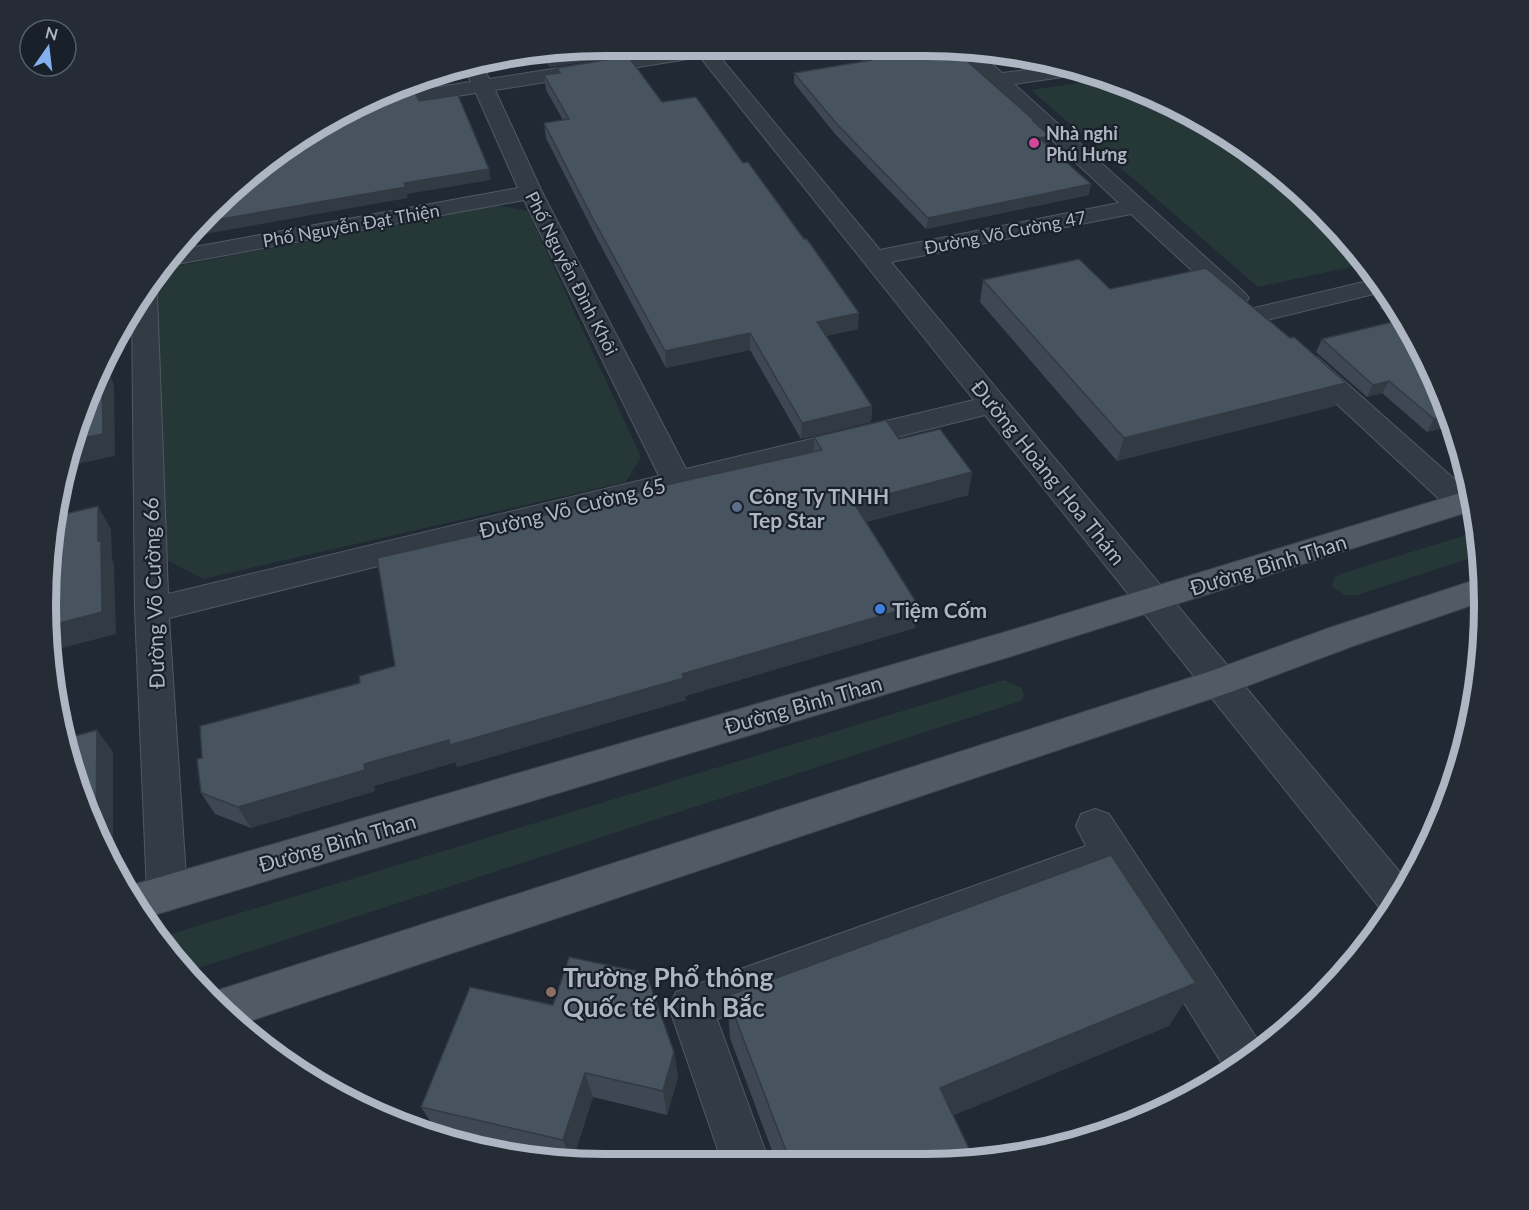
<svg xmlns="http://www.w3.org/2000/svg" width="1529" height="1210" font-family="Lato,sans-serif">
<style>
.green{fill:#253737}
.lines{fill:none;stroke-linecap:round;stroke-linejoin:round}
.minor-casing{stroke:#515963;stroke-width:2}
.major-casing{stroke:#3d444e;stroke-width:2}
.minor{fill:#333b45;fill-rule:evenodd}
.major{fill:#515a65;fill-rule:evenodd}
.wall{fill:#3e4753}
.shaded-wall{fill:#323a43}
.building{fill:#485360;stroke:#323a43;stroke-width:1.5}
.hotel-dot{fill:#d1479c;stroke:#192029;stroke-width:2}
.service-dot{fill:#5c6f8a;stroke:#192029;stroke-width:2}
.shop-dot{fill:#3f7fe0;stroke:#192029;stroke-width:2}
.education-dot{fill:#8d6e63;stroke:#192029;stroke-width:2}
.labels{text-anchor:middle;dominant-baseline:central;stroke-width:4.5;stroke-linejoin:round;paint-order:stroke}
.far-poi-label{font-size:18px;font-weight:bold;fill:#adb6c2;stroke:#192029;text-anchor:start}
.far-street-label{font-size:18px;fill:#adb6c2;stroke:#192029}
.street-label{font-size:21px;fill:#adb6c2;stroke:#192029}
.poi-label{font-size:21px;font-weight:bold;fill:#adb6c2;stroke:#192029;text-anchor:start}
.near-poi-label{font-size:26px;font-weight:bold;fill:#adb6c2;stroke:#192029;text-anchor:start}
.rim{fill:none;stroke:#adb6c2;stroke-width:8}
</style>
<rect width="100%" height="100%" fill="#202934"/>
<!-- green -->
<g class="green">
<path d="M1111,78l93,42 89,64 67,81 -102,22 -227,-197z"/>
<path d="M496,205l32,6 113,246 -15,25 -423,97 -40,-21 -5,-276 20,-16z"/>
<path d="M1479,531l1,24 -123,40h-12l-13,-9 2,-7 6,-5z"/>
<path d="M1004,680l18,8 2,7 -3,6 -838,272 -25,-35z"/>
</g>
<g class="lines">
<!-- minor casing -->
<g class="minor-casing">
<g id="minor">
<path d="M691,45h19l170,205 239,-47 -167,-157 24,3 26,24 56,-7 26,5 -8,4 -62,9 231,209 4,5 -4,5 -9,3 -9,-3 -96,-89 -240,48 517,620 -20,32 -5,-2 -398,-497 -816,203 18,275 -6,13 -14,5 -14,-5 -6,-13 -12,-283 -3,-300 17,-22 4,1 4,5 11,300 491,-118 -135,-276 -352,65 -5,-1 11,-14 340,-62 -42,-95 -114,18 -8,-3 30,-13 87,-13 -8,-18 18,-3 8,18 203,-32zM700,57l274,343 -288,69 -144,-277 -47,-102z"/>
<path d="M1372,280l10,12 -127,31 -9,-3 -4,-5 4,-5z"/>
<path d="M1308,355l9,2 153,136 3,17 -11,3 -11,-3 -152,-141 -4,-6 4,-6z"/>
<path d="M1095,809l14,5 154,234 -35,25 -124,-198 -387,144 53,145 -47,1 -54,-158 7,-15 410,-146 -10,-20 5,-12z"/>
</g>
</g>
<!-- major casing -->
<g class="major-casing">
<g id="major">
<path d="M1470,490l4,20 -462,146 -868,262 -22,-30 890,-258z"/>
<path d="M1481,578v24l-128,44 -122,46 -993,333 -32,-31 1002,-322 121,-44z"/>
</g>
</g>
<!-- minor -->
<use href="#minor" class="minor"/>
<!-- major -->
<use href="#major" class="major"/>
</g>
<!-- wall -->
<g class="wall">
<path d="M605,45h13l1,11 -69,11 -9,-14z"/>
<path d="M857,46l178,75v2l15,13 -2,10 41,49 -163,34 -91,-95 -41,-51v-10l69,-12 -6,-6z"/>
<path d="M557,68l105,34 196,227 -32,7 46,70 -1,16 -70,17 -51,-89 -84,18 -73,-137 -47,-93 -2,-15 19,-3 -17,-30 -2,-15 14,-2z"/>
<path d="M983,280l127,9 180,49 56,45 -11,23 -218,55 -137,-159z"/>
<path d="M1386,297l23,28 45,100 -27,7 -45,-39 -15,4 -51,-45 6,-13 75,-18 -17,-13z"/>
<path d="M814,437l85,2 73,33 -4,23 -102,27 52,83 -3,23 -230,68 1,4 -229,67 -1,-5 -82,24 1,5 -124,37 -36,-14 -14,-21 1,-35 158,-75 35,-17 104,-136 315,-78z"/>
<path d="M1196,983l-27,43 -216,89 8,49h-184l-47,-126 -3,-42z"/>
<path d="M553,1005l121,47 4,25 -11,38 -74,-18 -21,65 -136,-32 -15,-23z"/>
</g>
<!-- shaded-wall -->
<g class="shaded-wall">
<path d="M611,45h7l1,11 -69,11 -2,-12z"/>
<path d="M412,84l1,4 -18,3z"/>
<path d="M1050,136l-2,11 -9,-9z"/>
<path d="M489,169l2,11 -84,14 1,4 -220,39 10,-14 206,-40z"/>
<path d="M1091,184l-2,11 -163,34 2,-11z"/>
<path d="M859,313l-1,16 -42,9 1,-16z"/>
<path d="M750,333v17l-84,18 -1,-17z"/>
<path d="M109,351l1,25 4,8 1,72 -52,11 1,-7z"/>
<path d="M1389,381l-7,12 -15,4 6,-12z"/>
<path d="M1346,383l-11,23 -218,55 7,-23z"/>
<path d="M872,406l-1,16 -70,17 1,-16z"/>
<path d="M1450,415l4,10 -27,7 7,-13z"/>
<path d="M972,472l-4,23 -116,31 2,-23z"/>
<path d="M98,506l13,23 1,30 2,5 2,70 -65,17 -3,-25 50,-85z"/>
<path d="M918,605l-3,23 -230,68 1,4 -229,67 -1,-5 -82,24 1,5 -124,37 -13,-21 126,-43 318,-90z"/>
<path d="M97,730l16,22v116l-17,-40z"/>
<path d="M1196,983l-27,43 -241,100 12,-38z"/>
<path d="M674,1052l4,25 -11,38 -4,-24z"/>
<path d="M585,1073l8,24 -21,65 -9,-22z"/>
</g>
<!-- building -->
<g class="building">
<path d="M605,45h6l-63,10 -1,-2z"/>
<path d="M858,46h87l2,2 4,-1 84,74h-2l17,15 -11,2 52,46 -163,34 -92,-95 -42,-50 78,-13z"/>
<path d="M628,56l34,46 34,-5 47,66 5,-1 56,77h3l52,74 -42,9 55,84 -70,17 -52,-90 -85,18 -74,-136 -47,-92 25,-4 -25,-44 16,-2 -3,-5z"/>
<path d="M416,94l3,7 39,-6 31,74 -85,14 2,4 -208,36 11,-14 116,-89 46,-19z"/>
<path d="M1079,259l31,30 96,-21 84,70 4,-1 52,46 -222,55 -141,-158z"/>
<path d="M1404,319l5,6 41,90 -16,4 -45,-38 -16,4 -51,-46z"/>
<path d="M102,367l1,67 -31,6z"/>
<path d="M886,420l13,19 41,-10 32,43 -118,31 64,102 -236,69 2,4 -234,67 -1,-5 -85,24 1,6 -127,37 -37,-14 -4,-34 5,-1 -2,-32 160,-43 -1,-7 36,-10 -18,-108 122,-28 -1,-3 181,-45 143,-32 -8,-13z"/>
<path d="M98,506v35h3l1,71 -54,14 -3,-21 12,-89z"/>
<path d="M97,730l-1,98 -32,-78 -1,-11z"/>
<path d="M1111,855l85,128 -256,105 35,73 -14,3h-170l-64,-168z"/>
<path d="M569,957l77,16 28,79 -11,39 -78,-18 -22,67 -142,-33 49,-120 83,18z"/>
</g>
<!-- markers -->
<circle class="hotel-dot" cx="1034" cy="143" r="6"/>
<circle class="service-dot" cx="737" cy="507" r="6"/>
<circle class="shop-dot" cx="880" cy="609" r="6"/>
<circle class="education-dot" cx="551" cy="992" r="6"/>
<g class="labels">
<!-- far-poi labels -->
<g class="far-poi-label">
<text x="1046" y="133">Nhà nghỉ<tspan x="1046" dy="21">Phú Hưng</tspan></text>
</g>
<!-- far-street labels -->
<g class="far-street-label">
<text transform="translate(351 225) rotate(-10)">Phố Nguyễn Đạt Thiện</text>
<text transform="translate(1005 232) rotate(-11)">Đường Võ Cường 47</text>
<text transform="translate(572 273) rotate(63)">Phố Nguyễn Đình Khôi</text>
</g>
<!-- street labels -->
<g class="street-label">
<text transform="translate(1049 472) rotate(51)">Đường Hoàng Hoa Thám</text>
<text transform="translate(572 507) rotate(-14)">Đường Võ Cường 65</text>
<text transform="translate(1268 564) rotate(-17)">Đường Bình Than</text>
<text transform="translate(153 593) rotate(-92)">Đường Võ Cường 66</text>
<text transform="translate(803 704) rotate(-16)">Đường Bình Than</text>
<text transform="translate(337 842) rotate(-16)">Đường Bình Than</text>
</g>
<!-- poi labels -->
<g class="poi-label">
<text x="749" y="495">Công Ty TNHH<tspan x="749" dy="24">Tep Star</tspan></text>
<text x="892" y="609">Tiệm Cốm</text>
</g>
<!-- near-poi labels -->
<g class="near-poi-label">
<text x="563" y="977">Trường Phổ thông<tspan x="563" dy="30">Quốc tế Kinh Bắc</tspan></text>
</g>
</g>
<!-- crop -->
<path d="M0 0H1529V1210H0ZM605 56H925A549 549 0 0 1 1474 605V605A549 549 0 0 1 925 1154H605A549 549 0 0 1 56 605V605A549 549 0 0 1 605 56Z" fill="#252c35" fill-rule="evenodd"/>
<path class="rim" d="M605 56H925A549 549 0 0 1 1474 605V605A549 549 0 0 1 925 1154H605A549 549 0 0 1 56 605V605A549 549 0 0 1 605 56Z"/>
<!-- north arrow -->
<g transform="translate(48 48) rotate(14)"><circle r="28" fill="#192029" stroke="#545c66" stroke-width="1.5"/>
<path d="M0-4.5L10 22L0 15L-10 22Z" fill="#84b0f0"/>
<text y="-9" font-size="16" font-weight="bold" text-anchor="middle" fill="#adb6c2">N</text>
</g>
</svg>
